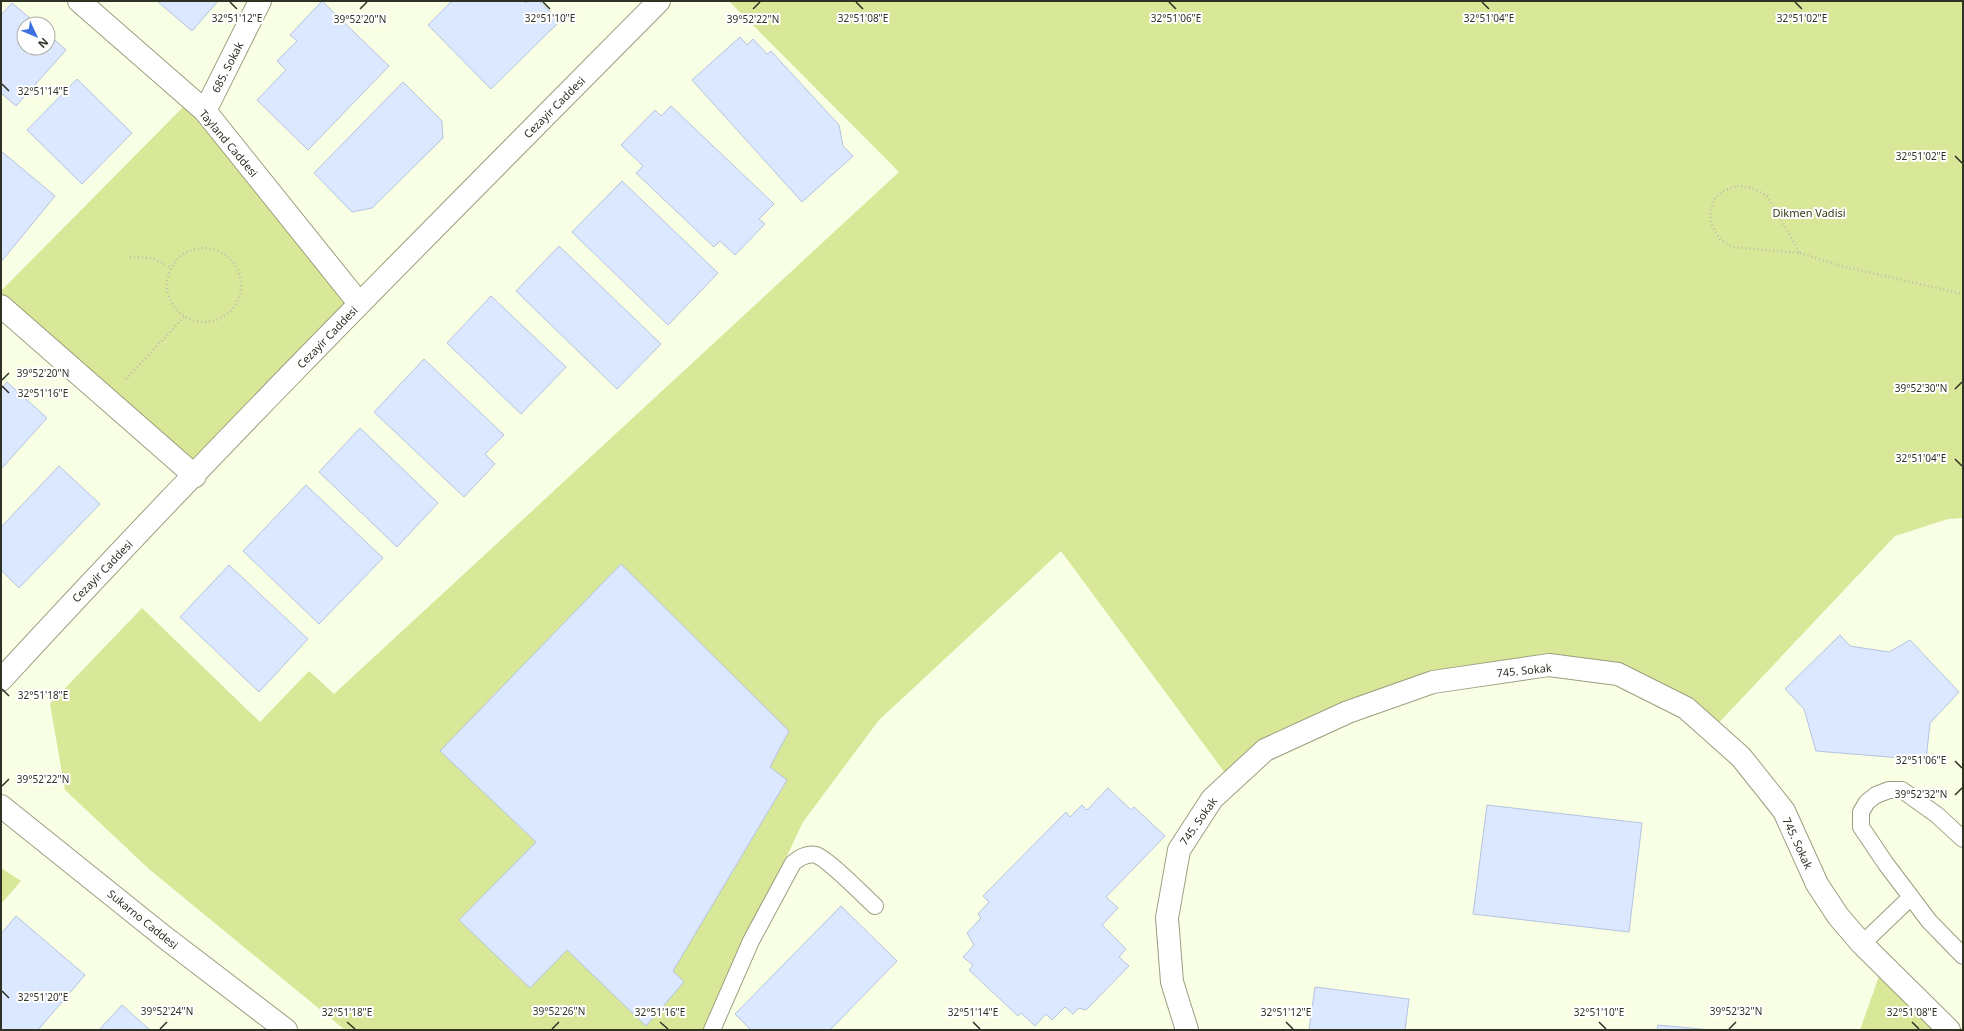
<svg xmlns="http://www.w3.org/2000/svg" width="1964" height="1031" font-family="'Noto Sans',sans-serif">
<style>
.green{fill:#d8e798}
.building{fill:#dbe8ff;stroke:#b4c3df}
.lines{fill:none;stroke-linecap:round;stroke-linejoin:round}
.lane-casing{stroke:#999f81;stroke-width:18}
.street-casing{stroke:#999f81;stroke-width:24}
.secondary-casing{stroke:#999f81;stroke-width:24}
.path{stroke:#bcc1ab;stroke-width:2.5;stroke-dasharray:1 3;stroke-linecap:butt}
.lane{stroke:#fff;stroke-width:16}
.street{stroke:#fff;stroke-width:22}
.secondary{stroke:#fff;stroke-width:22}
.ticks{fill:none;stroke:#2f3125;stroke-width:1.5}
.labels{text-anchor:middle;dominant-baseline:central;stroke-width:4;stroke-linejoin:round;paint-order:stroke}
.street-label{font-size:11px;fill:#2f3125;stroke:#fff}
.park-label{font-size:11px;fill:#363c15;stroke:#fff}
.ticks-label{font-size:10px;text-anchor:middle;fill:#2f3125;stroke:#fff;stroke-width:4;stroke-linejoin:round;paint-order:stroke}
</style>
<rect width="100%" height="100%" fill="#f9ffe5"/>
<!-- green -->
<g class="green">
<path d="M729,1h1234v517l-15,1 -53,17 -183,194 -94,-56 -69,-9 -201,47 -117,69 -170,-230 -182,169 -76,102 -98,208h-360l-196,-161 -84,-79 -15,-86 92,-96 118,114 49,-51 25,23 565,-522z"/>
<path d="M191,99l168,204 -164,173 -194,-170v-15z"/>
<path d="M1,868l20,13 -20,23z"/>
<path d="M1883,965l66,65h-89z"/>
</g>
<!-- building -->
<g class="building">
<path d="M157,1h61l-26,30z"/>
<path d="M322,1l67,65 -81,84 -51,-50 29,-30 -9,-9 20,-20 -7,-6z"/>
<path d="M452,1h72l2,2 2,-2h11l21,20 -69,68 -63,-64z"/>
<path d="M12,3l25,21h-13v24h24v-14l18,16 -50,56 -15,-13v-78z"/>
<path d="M740,37l7,8 6,-6 14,15 4,-3 68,74 4,21 10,10 -51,46 -110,-122z"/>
<path d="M77,79l55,54 -50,51 -55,-54z"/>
<path d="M403,82l39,39 1,17 -71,70 -20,4 -38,-39z"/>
<path d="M671,106l103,98 -15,15 6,5 -30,31 -15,-14 -6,6 -78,-74 7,-7 -22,-21 34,-35 6,6z"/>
<path d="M1,151l54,45 -54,66z"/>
<path d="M622,181l96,92 -50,52 -96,-93z"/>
<path d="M559,246l102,98 -44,45 -101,-98z"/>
<path d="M491,296l75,71 -45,47 -74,-71z"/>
<path d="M424,359l80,76 -19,19 10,10 -31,33 -90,-85z"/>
<path d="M7,382l40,36 -46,51v-80z"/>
<path d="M360,428l78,75 -41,44 -78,-75z"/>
<path d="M59,466l41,38 -81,84 -18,-18v-43z"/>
<path d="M306,485l77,73 -64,66 -76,-73z"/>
<path d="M621,564l168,167 -19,36 17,13 -114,191 11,11 -38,44 -79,-76 -37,38 -71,-68 77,-78 -96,-91z"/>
<path d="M229,565l79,74 -49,53 -79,-75z"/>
<path d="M1840,635l10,11 39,6 21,-12 49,52 -29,31 -4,37 -110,-9 -12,-42 -19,-20z"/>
<path d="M1108,788l23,22 3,-3 31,29 -59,61 12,11 -16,17 24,24 -7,8 10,9 -43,44 -7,-2 -6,6 -8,-7 -13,13 -6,-6 -11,12 -14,-13 -3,3 -49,-46 4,-5 -10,-8 11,-12 -7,-12 14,-15 -3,-4 11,-12 -6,-6 83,-84 4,5 12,-12 5,5z"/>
<path d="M1487,805l155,18 -13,109 -156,-18z"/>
<path d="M841,906l56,55 -67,69h-79l-16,-16z"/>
<path d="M16,916l69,59 -47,55h-37v-96z"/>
<path d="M1315,987l94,12 -4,31h-96z"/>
<path d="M122,1005l28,25h-51z"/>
<path d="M1658,1025l53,5h-54z"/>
</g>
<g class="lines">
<!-- lane casing -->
<g class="lane-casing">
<g id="lane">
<path d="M1963,839l-26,-24 -35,-25h-13l-13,5 -9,7 -6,10v15l25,37 43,57 34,35"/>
<path d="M1862,944l49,-47"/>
<path d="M712,1030l39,-89 42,-78c7,-6 14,-10 23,-8 12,4 47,40 59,51"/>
</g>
</g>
<!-- street casing -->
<g class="street-casing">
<g id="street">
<path d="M79,1l126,110 154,192"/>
<path d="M205,111l55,-110"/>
<path d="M1,306l194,170"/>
<path d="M1187,1030l-15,-48 -5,-64 12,-68 33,-51 53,-49 83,-38 85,-30 116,-17 69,9 68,34 55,49 43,54 33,73 21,32 24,28 87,86"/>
</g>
</g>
<!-- secondary casing -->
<g class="secondary-casing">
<g id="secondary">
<path d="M1,680c213,-232 436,-455 658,-679"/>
<path d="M1,806l162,130 123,94"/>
</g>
</g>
<!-- path -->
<g class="path">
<path d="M1737,186l15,2 15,8 33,57 -68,-6 -12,-8 -8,-13 -2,-15 4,-12 9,-8z"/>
<circle cx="204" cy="285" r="37"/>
<path d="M1800,253l41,13 122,28"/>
<path d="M130,257l22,1 20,10"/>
<path d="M126,379l58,-62"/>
</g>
<!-- lane -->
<use href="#lane" class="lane"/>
<!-- street -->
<use href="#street" class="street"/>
<!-- secondary -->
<use href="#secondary" class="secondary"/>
</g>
<!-- ticks -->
<path class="ticks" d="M230,2l7,7M543,2l7,7M856,2l7,7M1169,2l7,7M1482,2l7,7M1795,2l7,7M360,9l7,-7M753,9l7,-7M2,84l7,7M1955,156l7,7M2,380l7,-7M2,386l7,7M1955,389l7,-7M1955,459l7,7M2,689l7,7M1955,761l7,7M2,786l7,-7M1955,795l7,-7M2,991l7,7M347,1022l8,7M660,1022l8,7M973,1022l7,7M1286,1022l7,7M1599,1022l7,7M1912,1022l7,7M160,1029l7,-7M552,1029l7,-7M1729,1029l7,-7"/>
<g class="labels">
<!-- street labels -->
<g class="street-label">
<text transform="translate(227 67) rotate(-63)">685. Sokak</text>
<text transform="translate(554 107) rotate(-45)">Cezayir Caddesi</text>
<text transform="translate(229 143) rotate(50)">Tayland Caddesi</text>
<text transform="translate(327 337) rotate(-46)">Cezayir Caddesi</text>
<text transform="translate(102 571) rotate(-46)">Cezayir Caddesi</text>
<text transform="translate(1524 670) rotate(-6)">745. Sokak</text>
<text transform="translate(1198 821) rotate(-55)">745. Sokak</text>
<text transform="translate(1798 843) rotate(65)">745. Sokak</text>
<text transform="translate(143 919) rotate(39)">Sukarno Caddesi</text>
</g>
<!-- park labels -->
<g class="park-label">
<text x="1809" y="212">Dikmen Vadisi</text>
</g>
</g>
<g class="ticks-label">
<text x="550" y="22">32°51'10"E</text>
<text x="863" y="22">32°51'08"E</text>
<text x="1489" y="22">32°51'04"E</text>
<text x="1802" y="22">32°51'02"E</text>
<text x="237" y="22">32°51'12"E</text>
<text x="1176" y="22">32°51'06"E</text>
<text x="753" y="23">39°52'22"N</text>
<text x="360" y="23">39°52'20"N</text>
<text x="43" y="95">32°51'14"E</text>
<text x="1921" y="160">32°51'02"E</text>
<text x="43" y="377">39°52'20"N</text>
<text x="1921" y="392">39°52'30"N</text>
<text x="43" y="397">32°51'16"E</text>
<text x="1921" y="462">32°51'04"E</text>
<text x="43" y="699">32°51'18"E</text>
<text x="1921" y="764">32°51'06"E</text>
<text x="43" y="783">39°52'22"N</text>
<text x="1921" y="798">39°52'32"N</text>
<text x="43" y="1001">32°51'20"E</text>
<text x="167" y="1015">39°52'24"N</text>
<text x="559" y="1015">39°52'26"N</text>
<text x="1736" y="1015">39°52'32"N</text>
<text x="347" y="1016">32°51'18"E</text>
<text x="660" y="1016">32°51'16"E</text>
<text x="973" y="1016">32°51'14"E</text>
<text x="1286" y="1016">32°51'12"E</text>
<text x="1599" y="1016">32°51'10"E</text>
<text x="1912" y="1016">32°51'08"E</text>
</g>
<!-- border -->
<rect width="1964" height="1031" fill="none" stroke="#2f3125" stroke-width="4"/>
<!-- north arrow -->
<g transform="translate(36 36) rotate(134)"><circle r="19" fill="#ffffff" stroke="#acada8"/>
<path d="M0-3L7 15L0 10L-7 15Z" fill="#3b70e0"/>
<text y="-6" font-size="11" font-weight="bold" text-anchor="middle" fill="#2f3125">N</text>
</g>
</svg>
